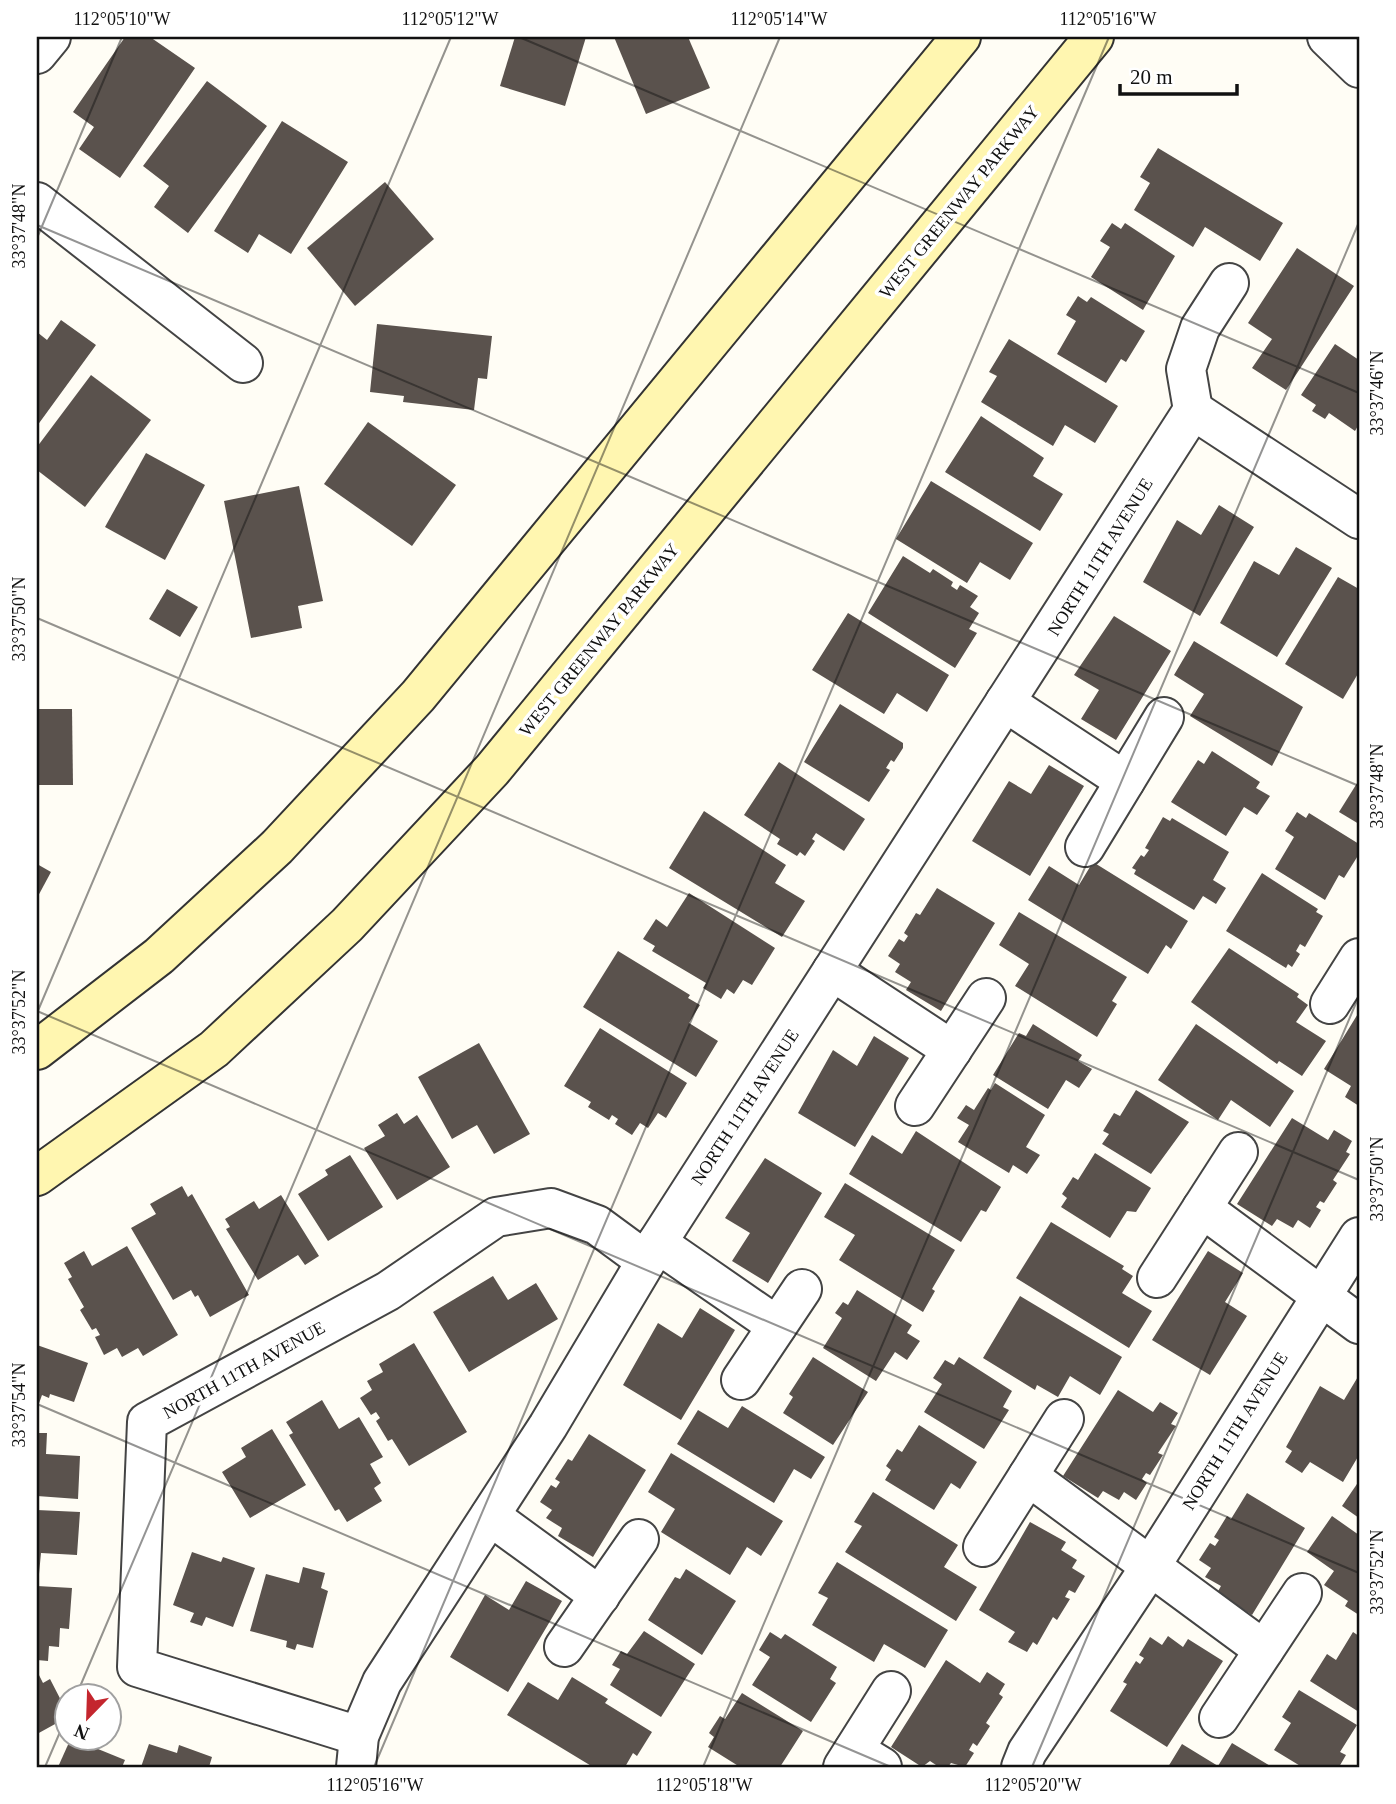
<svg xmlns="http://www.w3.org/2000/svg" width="1396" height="1804" font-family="'Times New Roman',serif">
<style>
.building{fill:#5a524d}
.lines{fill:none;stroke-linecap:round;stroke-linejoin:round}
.street-casing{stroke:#444;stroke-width:42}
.secondary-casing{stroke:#333;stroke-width:42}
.street{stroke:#fff;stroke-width:38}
.secondary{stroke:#fff6b0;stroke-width:38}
.ticks{fill:none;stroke:#111;stroke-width:2;stroke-opacity:0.45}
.labels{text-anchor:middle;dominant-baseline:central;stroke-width:7;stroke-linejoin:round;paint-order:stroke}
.street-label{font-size:18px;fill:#111;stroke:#fff}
.neatline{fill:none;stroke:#111;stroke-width:2.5}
.ticks-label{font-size:18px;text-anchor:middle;fill:#111}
</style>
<rect width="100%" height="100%" fill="#fffdf5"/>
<!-- building -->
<g class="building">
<path d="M125,37h25l45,31 -75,110 -41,-29 15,-22 -21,-15z"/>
<path d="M515,37h71l-21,69 -65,-20z"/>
<path d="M614,37h74l22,51 -64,26z"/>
<path d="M207,81l60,45 -79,107 -34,-26 15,-21 -26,-20z"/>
<path d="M282,121l66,41 -57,92 -32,-20 -11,19 -34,-22z"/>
<path d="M1158,148l125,75 -23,38 -55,-34 -12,20 -59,-37 16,-27 -10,-6z"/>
<path d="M385,182l49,57 -79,67 -48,-58z"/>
<path d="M1112,223l9,6 4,-6 50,33 -32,54 -52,-33 19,-30 -10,-6z"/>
<path d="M1297,248l57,38 -68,104 -34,-22 20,-29 -24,-16z"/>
<path d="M1078,296l9,6 4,-5 54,34 -19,31 -5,-3 -15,24 -49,-29 19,-33 -10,-6z"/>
<path d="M61,320l35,25 -59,81v-94l10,8z"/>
<path d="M377,324l115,12 -5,43 -9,-1 -4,32 -71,-8 1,-6 -34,-4z"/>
<path d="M1009,339l109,67 -23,37 -30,-18 -12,21 -72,-44 16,-26 -8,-4z"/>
<path d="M1335,344l24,16v64l-4,7 -26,-18 -4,6 -13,-8 4,-6 -15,-10z"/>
<path d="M91,375l60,45 -66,87 -48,-37v-23z"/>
<path d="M981,416l63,42 -11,18 30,18 -23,37 -95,-59z"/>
<path d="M368,422l88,63 -44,61 -88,-62z"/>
<path d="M146,453l59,32 -40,75 -60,-33z"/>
<path d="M931,481l102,62 -23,37 -30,-18 -13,21 -71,-44z"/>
<path d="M299,486l24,115 -25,5 4,22 -51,10 -27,-137z"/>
<path d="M1219,505l35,22 -54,89 -57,-34 34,-62 24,15z"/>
<path d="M1296,547l36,21 -55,89 -57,-34 34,-62 25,14z"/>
<path d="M903,556l27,17 3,-4 20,13 -2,4 6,4 3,-5 18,11 -8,11 9,6 -10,16 8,4 -22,35 -87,-55z"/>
<path d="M1338,577l21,12v83l-16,27 -58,-35z"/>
<path d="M167,589l31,18 -18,30 -31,-18z"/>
<path d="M848,613l101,62 -22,37 -30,-19 -13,21 -72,-44z"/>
<path d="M1114,616l57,35 -55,89 -35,-21 18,-29 -25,-15z"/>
<path d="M1194,641l109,66 -31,59 -82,-50 14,-22 -30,-19z"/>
<path d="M840,704l63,39v5l-9,14 -3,-2 -5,8 4,2 -21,32 -65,-40z"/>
<path d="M37,709h35l1,76h-36z"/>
<path d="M1212,751l48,31 -4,6 14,8 -13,19 -13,-8 -18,29 -55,-34 27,-42 6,4z"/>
<path d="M779,762l86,57 -21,32 -28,-18 -4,6 3,2 -10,15 -5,-4 -3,4 -20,-12 3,-5 -36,-24z"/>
<path d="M1049,765l35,21 -54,90 -58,-35 37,-60 22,13z"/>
<path d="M1359,780v44l-20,-12z"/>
<path d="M704,811l82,54 -11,18 30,18 -23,36 -113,-69z"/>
<path d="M1297,812l9,6 3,-5 50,31v10l-15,24 -5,-3 -14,25 -50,-31 19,-32 -9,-6z"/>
<path d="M1163,817l7,4 2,-3 57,34 -16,28 13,8 -10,16 -13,-8 -9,14 -60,-36 2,-4 -4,-2 9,-13 3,2 5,-7 -4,-2z"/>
<path d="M1093,862l95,59 -17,28 -5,-4 -18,29 -120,-74 21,-34 30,19z"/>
<path d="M37,864l14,8 -14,26z"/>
<path d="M1262,873l56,36 -2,3 7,4 -18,31 -5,-3 -4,7 4,3 -8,13 -4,-3 -2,4 -60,-37z"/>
<path d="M937,888l58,35 -54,88 -35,-21 5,-8 -16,-10 5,-8 -12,-8 11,-17 5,3 4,-6 -4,-3 12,-20 4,2z"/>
<path d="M689,893l86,55 -23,37 -9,-5 -9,14 -7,-5 -6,10 -18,-11 3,-5 -54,-32 3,-5 -12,-7 13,-20 11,8z"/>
<path d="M1019,912l108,65 -15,24 5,3 -20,33 -82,-51 14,-22 -30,-19z"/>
<path d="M1229,948l70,46 -2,3 11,8 -12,17 30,19 -24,35 -23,-15 -2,3 -86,-62z"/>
<path d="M618,951l72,44 -2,3 12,7 -11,18 29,18 -22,36 -113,-70z"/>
<path d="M1359,1012v94l-14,-9 6,-11 -27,-17z"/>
<path d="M1033,1024l49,31 -4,6 14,8 -13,19 -13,-8 -18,29 -55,-34 26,-42 7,3z"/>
<path d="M1196,1024l98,67 -24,36 -39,-27 -13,20 -60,-40z"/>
<path d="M600,1028l87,55 -21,35 -8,-5 -10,15 -8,-5 -8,12 -17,-11 3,-5 -6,-4 -3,5 -21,-13 3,-5 -27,-16z"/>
<path d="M874,1036l35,22 -54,89 -57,-34 35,-63 24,16z"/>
<path d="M479,1043l51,91 -36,20 -17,-29 -25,14 -34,-62z"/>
<path d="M995,1083l50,32 -19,32 14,8 -13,19 -14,-9 -4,8 -51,-31 11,-17 -12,-7 9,-13 8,5 14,-22 3,2z"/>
<path d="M1136,1090l53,32 -38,52 -49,-30 7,-10 -6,-3 11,-18 6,3z"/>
<path d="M397,1113l7,11 13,-9 33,52 -53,33 -33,-52 21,-12 -7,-11z"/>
<path d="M1292,1118l36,22 6,-10 18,11 -6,11 4,2 -17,26 4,3 -13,20 -4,-2 -4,6 5,3 -11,18 -12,-8 -5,8 -16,-9 -5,7 -35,-22z"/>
<path d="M916,1131l85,56 -15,25 -5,-2 -20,32 -112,-68 23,-39 30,19z"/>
<path d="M1095,1153l56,35 -15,24 -9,-1 -17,27 -49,-31 6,-9 -5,-4 11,-17 5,3z"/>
<path d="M350,1155l33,52 -55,34 -30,-47 30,-19 -3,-5z"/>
<path d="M765,1158l57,35 -54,90 -36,-22 18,-28 -25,-15z"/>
<path d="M845,1183l110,67 -23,39 3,2 -12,21 -84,-52 16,-25 -31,-18z"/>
<path d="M182,1186l6,11 4,-3 57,101 -39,22 -12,-22 -3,2 -4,-7 -18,10 -42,-72 25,-14 -6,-10z"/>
<path d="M281,1195l38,61 -14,9 -7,-10 -40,25 -32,-51 4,-2 -5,-8 29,-18 5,8z"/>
<path d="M1051,1222l73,44 -2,3 11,7 -11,17 30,18 -23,37 -113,-70z"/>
<path d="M127,1246l51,89 -35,21 -5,-8 -16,9 -5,-9 -13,7 -9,-18 5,-2 -4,-7 -4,2 -12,-20 4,-3 -16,-28 4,-2 -8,-14 20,-12 8,15z"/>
<path d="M1208,1251l35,22 -18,29 22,14 -37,59 -58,-35z"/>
<path d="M493,1276l15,24 28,-17 22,36 -89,53 -36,-60z"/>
<path d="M857,1290l55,35 -5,8 13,8 -13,19 -12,-8 -19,29 -53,-33 19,-30 -7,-5 8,-11 5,3z"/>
<path d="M1020,1296l102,61 -22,38 -30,-19 -12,21 -21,-12 -2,5 -52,-32z"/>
<path d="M700,1308l35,22 -54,90 -58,-35 35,-62 24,15z"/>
<path d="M414,1343l53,89 -58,34 -17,-27 -4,2 -12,-20 4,-3 -4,-6 -5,3 -11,-17 12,-8 -5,-9 16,-9 -4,-8z"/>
<path d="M37,1345l51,18 -14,39 -24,-8 -1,4 -7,-3 -5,14z"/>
<path d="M813,1357l55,35 -35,53 -50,-32 10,-16 -4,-3z"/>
<path d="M959,1357l53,34 -9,16 6,3 -25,39 -60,-37 18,-28 -9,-6 12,-18 9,5z"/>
<path d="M1359,1375v80l-16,27 -33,-20 -8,11 -17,-11 7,-11 -6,-4 34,-61 24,14z"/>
<path d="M1118,1390l35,22 7,-10 18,11 -7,11 5,2 -18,27 5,2 -13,20 -4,-2 -4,6 5,4 -11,17 -12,-8 -5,8 -16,-9 -5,7 -35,-22z"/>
<path d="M322,1400l17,29 20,-12 24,40 -13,7 11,19 -7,5 8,13 -35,21 -8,-13 -4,2 -46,-76 4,-2 -7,-11z"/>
<path d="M742,1406l83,51 -14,22 -17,-10 -20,34 -97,-59 21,-34 30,18z"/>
<path d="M919,1425l58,37 -17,27 -9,-6 -17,27 -49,-30 6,-10 -5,-4 11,-17 5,3z"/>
<path d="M272,1429l34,56 -56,33 -28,-46 24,-15 -5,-9z"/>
<path d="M37,1433h10l-1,21 34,2 -2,43 -41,-3z"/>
<path d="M589,1434l57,36 -53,87 -35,-21 4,-8 -16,-10 6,-8 -12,-8 11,-17 5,3 4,-6 -5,-3 13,-20 4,2z"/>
<path d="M671,1453l112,68 -22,35 -14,-9 -17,28 -69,-43 14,-23 -27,-17z"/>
<path d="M1359,1481v37l-17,-12z"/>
<path d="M873,1492l85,53 -14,22 33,20 -21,34 -111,-69 17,-26 -8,-4z"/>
<path d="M1247,1493l58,35 -53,87 -35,-22 4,-7 -16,-9 6,-9 -12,-8 11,-17 5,3 4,-6 -5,-3 13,-21 4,3z"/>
<path d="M37,1510l43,2 -3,43 -36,-2 -2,21z"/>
<path d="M1332,1516l27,19v80l-14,-9 3,-5 -24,-16 10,-14 -27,-19z"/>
<path d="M1030,1522l36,20 -5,8 16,10 -5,8 13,8 -10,17 -6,-3 -4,7 5,2 -13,21 -4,-3 -16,28 -4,-3 -6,10 -19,-10 7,-10 -36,-22z"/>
<path d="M192,1552l29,10 2,-5 32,11 -22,59 -27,-10 -4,9 -12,-4 4,-9 -21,-8z"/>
<path d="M837,1562l111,68 -23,38 -41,-24 -10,18 -62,-37 16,-27 -10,-5z"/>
<path d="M303,1567l22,6 -4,15 7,3 -15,57 -16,-4 -2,6 -9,-3 1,-6 -37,-10 16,-57 33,9z"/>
<path d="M686,1569l50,32 -34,54 -54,-35 27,-43 5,2z"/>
<path d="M526,1581l36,20 -54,91 -58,-35 35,-62 24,15z"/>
<path d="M37,1586l35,2 -3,41 -9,-1 -1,19 -10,-1 -1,15 -11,-1z"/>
<path d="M644,1631l51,33 -34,53 -51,-32 10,-16 -8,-4 9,-14 6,3z"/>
<path d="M770,1632l11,7 4,-5 52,33 -7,12 6,4 -25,39 -59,-37 18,-28 -11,-7z"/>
<path d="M1353,1632l6,4v76l-49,-31 17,-27 9,6z"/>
<path d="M1168,1636l15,11 5,-8 35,22 -56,86 -57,-36 17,-27 -4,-2 13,-21 4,3 4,-6 -5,-3 11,-18 12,8z"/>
<path d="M946,1660l34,23 7,-11 18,12 -6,10 4,3 -17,26 4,3 -13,20 -4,-3 -4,7 5,3 -9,14 -14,-4 -3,4h-9l-9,-6 -8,6 -31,-20z"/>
<path d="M37,1671l6,12 7,-4 16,31v8l-29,16z"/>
<path d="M572,1677l36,22 -3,4 47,29 -15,24 -4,-3 -8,14h-32l-86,-52 21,-33 30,18z"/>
<path d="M1299,1690l58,35 -17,27 6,3 -7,12h-37l-28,-17 17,-27 -9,-6z"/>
<path d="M742,1693l61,38 -23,36h-40l-32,-20 6,-10 -5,-4 11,-17 5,3z"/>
<path d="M71,1738l54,22 -3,7h-64z"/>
<path d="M1232,1743l40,24h-104l14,-23 36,22z"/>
<path d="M149,1744l28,9 2,-8 33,12 -3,10h-68z"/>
</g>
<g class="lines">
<!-- street casing -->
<g class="street-casing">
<g id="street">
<path d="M1327,37l32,31"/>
<path d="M37,54l14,-17"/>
<path d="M37,202l206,161"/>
<path d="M1193,410l166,109"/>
<path d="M1005,702l120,79"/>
<path d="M1085,847l79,-130"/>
<path d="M832,971l120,79"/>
<path d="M1330,1004l29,-46"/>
<path d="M915,1106l71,-108"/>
<path d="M1202,1208l157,116"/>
<path d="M657,1243l120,83"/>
<path d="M1157,1278l81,-126"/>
<path d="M741,1380l61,-91"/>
<path d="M1028,1476l236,174"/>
<path d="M490,1516l110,80"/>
<path d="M983,1547l81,-128"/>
<path d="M564,1647l75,-108"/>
<path d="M1219,1718l83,-125"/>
<path d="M359,1736l-222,-69 10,-245 241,-131 108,-74 55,-9 46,17 49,36"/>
<path d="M854,1750l28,17"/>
<path d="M356,1767l3,-31 23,-54 166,-256 109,-183 536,-833 -7,-41 14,-41 29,-45"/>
<path d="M843,1767l48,-76"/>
<path d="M1021,1767l6,-15 123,-185 209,-330"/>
</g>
</g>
<!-- secondary casing -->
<g class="secondary-casing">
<g id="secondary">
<path d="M37,1050l122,-94 118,-109 141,-151 543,-659"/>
<path d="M37,1176l177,-127 133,-124 145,-155 602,-733"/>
</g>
</g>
<!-- street -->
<use href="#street" class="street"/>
<!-- secondary -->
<use href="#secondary" class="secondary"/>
</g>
<!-- ticks -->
<path class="ticks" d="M519,37l840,356M37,225l1322,561M37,238l85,-201M37,618l1322,562M37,1011l1322,562M37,1013l414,-976M37,1404l854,363M76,1696l704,-1659M45,1767l21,-49M374,1767l735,-1730M703,1767l656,-1545M1032,1767l327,-771"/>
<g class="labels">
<!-- street labels -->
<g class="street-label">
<text transform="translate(959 202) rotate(-51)">WEST GREENWAY PARKWAY</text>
<text transform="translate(1100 557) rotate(-58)">NORTH 11TH AVENUE</text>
<text transform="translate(599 640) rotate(-51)">WEST GREENWAY PARKWAY</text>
<text transform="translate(745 1107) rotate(-57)">NORTH 11TH AVENUE</text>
<text transform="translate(244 1370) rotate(-29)">NORTH 11TH AVENUE</text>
<text transform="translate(1235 1431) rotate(-58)">NORTH 11TH AVENUE</text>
</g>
</g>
<!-- border -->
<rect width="1396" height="1804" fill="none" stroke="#ffffff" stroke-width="77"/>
<!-- north arrow -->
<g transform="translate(88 1717) rotate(203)"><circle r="33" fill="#ffffff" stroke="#a0a0a0" stroke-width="2"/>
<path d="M0-5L12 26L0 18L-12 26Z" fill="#c4262e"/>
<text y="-10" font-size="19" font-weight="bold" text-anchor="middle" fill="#111111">N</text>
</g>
<!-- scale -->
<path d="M1120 84v10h117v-10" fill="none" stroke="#111111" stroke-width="3.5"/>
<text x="1130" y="84" font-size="21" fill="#111111" stroke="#ffffff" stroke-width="5" paint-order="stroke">20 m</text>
<rect x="38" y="38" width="1320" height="1728" class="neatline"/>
<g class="ticks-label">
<text x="122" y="25">112°05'10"W</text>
<text x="450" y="25">112°05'12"W</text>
<text x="779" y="25">112°05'14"W</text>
<text x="1108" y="25">112°05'16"W</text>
<text transform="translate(19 226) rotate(-90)" y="6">33°37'48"N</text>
<text transform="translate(1377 393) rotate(-90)" y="6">33°37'46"N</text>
<text transform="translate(19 619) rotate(-90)" y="6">33°37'50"N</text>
<text transform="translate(1377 786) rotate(-90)" y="6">33°37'48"N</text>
<text transform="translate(19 1012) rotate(-90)" y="6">33°37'52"N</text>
<text transform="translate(1377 1179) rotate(-90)" y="6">33°37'50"N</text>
<text transform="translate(19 1405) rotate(-90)" y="6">33°37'54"N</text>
<text transform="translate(1377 1572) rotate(-90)" y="6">33°37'52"N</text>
<text x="375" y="1791">112°05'16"W</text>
<text x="704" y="1791">112°05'18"W</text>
<text x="1033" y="1791">112°05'20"W</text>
</g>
</svg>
